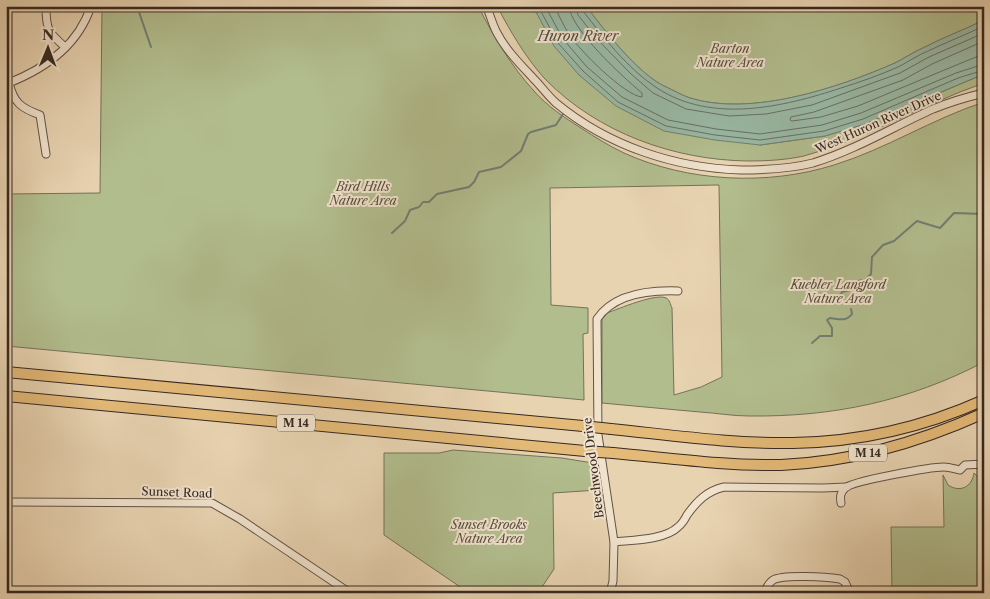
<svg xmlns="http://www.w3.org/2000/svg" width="990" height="599" font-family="'Libre Caslon Text',serif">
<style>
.green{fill:#b2bd8e;stroke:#747258}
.water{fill:#99b9a6;stroke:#727f71}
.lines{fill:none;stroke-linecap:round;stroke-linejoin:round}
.shore{stroke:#687064;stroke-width:1}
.stream{stroke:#727f71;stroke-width:2}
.minor-casing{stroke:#635346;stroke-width:9}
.highway-casing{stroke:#372822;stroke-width:12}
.minor{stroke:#f0e2cc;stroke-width:7}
.highway{stroke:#e4ba78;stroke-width:10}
.highway-bridge-casing{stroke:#372822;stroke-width:12;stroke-linecap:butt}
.highway-bridge{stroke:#e4ba78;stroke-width:10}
.labels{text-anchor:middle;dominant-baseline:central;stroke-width:4;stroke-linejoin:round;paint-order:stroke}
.shield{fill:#f0e2cc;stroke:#6e6055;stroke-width:1}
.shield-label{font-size:11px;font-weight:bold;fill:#372822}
.park-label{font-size:12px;font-style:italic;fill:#564d3d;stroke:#f0e2cc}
.street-label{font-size:12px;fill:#372822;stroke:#f0e2cc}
.water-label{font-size:14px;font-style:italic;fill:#504c43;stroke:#f0e2cc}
</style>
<rect width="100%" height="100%" fill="#e8d3b1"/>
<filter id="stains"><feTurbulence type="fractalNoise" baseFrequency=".004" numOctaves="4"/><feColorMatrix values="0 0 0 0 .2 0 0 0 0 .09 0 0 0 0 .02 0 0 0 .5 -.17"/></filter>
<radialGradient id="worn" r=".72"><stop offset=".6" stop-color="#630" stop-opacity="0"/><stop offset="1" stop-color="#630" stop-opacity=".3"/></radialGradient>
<!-- green -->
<g class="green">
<path d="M102,6h376c16,31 33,60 56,85 13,15 31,27 47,37 14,9 28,18 43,25 64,29 143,33 210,12 52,-16 98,-46 150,-63v260c-75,39 -150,55 -235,54 -16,0 -33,-3 -49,-4 -33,-3 -66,-6 -98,-9v-84l5,-6c11,-4 49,-20 59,-15 4,2 4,6 6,10l2,87 27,-8 21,-10 -3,-192 -169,3 1,117 37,3v25l-5,1 1,66 -578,-54v-152l94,-1z"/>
<path d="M497,6h36l3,7 224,132 65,-9 40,-12 119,-50v9c-61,21 -117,56 -180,73 -18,4 -38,5 -56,5 -74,-1 -150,-28 -203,-82 -19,-21 -35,-48 -48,-73z"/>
<path d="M586,6h398v14c-20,10 -40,17 -59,27 -10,4 -20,11 -30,16 -57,25 -144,54 -205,35 -9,-3 -19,-9 -28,-13 -26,-14 -58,-55 -76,-79z"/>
<path d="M453,450l109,8 31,5 5,27 -45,3 1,76 -16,24h-69l-85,-58v-82h55z"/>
<path d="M974,473l10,10v110h-92l-1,-66h53l-1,-52 5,10c12,8 24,2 26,-12z"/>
</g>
<!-- water -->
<path class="water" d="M533,6h53c18,24 50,65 76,79 9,4 19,10 28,13 61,19 148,-10 205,-35 10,-5 20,-12 30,-16 19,-10 39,-17 59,-27v54l-119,50 -40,12 -65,9 -45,-5 -51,-9 -48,-25 -37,-31 -25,-29z"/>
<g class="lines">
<!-- shore -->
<g class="shore">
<path d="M538,6l20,37 25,28 35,31 48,24 49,9 45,5 64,-9 39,-12 95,-41 26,-8"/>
<path d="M545,6l18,33 24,28 35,30 46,23 48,9 44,5 62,-9 39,-12 95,-40 28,-9"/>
<path d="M554,6c5,9 9,19 15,28 9,15 56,62 73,63v-4c-18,-15 -72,-64 -73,-87"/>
<path d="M576,6l2,9 19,24 33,34 23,20 33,16 43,7 37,-2 46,-9 88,-32 29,-16 55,-24"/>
<path d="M582,6l1,5c21,27 45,58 74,77 55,36 126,19 184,0 19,-6 39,-13 57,-21 10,-5 20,-12 30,-16 19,-9 37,-16 56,-25"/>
<path d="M984,41l-52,23 -29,16 -89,32 -23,5 -1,3 2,1 29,-4 37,-11 96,-40 22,-9 8,-1"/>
</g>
<!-- stream -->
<g class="stream">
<path d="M140,6l-1,6 12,35"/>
<path d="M392,233l13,-12 5,-11 9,-3 4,-5h6l8,-8 32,-7 5,-5 5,-10 22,-5 20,-16 7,-17 3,-2 25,-7 7,-11"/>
<path d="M837,303l5,-11 8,-2 7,-9 8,-1 6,-6 1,-17 11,-12 11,-4 23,-20 23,7 14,-15 30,1"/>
<path d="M812,343l8,-7h12v-8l-5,-8 3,-2c9,1 16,4 22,-4l-1,-5"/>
</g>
<!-- minor casing -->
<g class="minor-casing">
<g id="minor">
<path d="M46,6c0,24 2,26 19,41"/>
<path d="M486,6c4,8 6,17 10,25 9,18 24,33 37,47 8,8 15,18 23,25 52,43 119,65 185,67 25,0 48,-1 72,-7 42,-13 80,-36 120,-54 17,-7 34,-12 51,-16"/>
<path d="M9,83c5,20 12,25 31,32l6,39"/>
<path d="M6,84c37,-14 72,-38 85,-78"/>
<path d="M6,502l206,1 28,16 110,74"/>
<path d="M841,503c-1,-6 -1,-10 4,-15 7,-7 86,-21 99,-21 5,0 11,2 16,3l5,-5 19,-1"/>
<path d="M614,542c18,-2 51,-2 64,-15 4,-3 7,-8 9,-12 10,-14 20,-24 37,-28l99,1 24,-1"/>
<path d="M610,593l3,-12 1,-39 -16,-107 -1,-116c17,-25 53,-29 81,-28"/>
<path d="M765,593c1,-5 4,-10 8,-13 10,-6 54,-3 67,-1l5,3 5,11"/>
</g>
</g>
<!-- highway casing -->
<g class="highway-casing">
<g id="highway">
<path d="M6,372l577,54"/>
<path d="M6,396l579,55"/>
<path d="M611,429c60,6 121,15 182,14 66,-1 131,-16 191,-43"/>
<path d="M613,453c56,5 112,13 168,12 71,-3 139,-23 203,-52"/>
</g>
</g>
<!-- minor -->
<use href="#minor" class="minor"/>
<!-- highway -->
<use href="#highway" class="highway"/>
<!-- highway-bridge casing -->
<g class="highway-bridge-casing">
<g id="highway-bridge">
<path d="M583,426l28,3"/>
<path d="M585,451l28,2"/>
</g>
</g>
<!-- highway-bridge -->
<use href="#highway-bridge" class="highway-bridge"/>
</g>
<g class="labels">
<!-- shield labels -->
<g class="shield">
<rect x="277" y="414.5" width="38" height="17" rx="4"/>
<rect x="849" y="444.5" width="38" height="17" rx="4"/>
</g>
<g class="shield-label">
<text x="296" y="423">M 14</text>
<text x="868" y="453">M 14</text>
</g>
<!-- park labels -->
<g class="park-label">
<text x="730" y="48">Barton<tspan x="730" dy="14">Nature Area</tspan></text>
<text x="363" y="186">Bird Hills<tspan x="363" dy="14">Nature Area</tspan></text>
<text x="838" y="284">Kuebler Langford<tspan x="838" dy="14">Nature Area</tspan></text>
<text x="489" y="524">Sunset Brooks<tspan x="489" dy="14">Nature Area</tspan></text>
</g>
<!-- street labels -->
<g class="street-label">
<text transform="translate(878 122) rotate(-24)">West Huron River Drive</text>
<text transform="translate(593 468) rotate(-97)">Beechwood Drive</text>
<text transform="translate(177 492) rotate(2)">Sunset Road</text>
</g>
<!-- water labels -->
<g class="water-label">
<text x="578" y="36">Huron River</text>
</g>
</g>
<!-- margin -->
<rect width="990" height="599" fill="none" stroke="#e8d3b1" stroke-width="25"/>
<rect x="8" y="8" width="975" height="584" fill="none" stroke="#372822" stroke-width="2.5"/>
<rect x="12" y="12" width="965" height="574" fill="none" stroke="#372822"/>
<!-- north arrow -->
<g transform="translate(48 48) rotate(1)" stroke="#f0e2cc" stroke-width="4" paint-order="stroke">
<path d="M0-4L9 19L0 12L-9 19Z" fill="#372822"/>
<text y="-8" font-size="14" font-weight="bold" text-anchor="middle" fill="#372822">N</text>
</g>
<rect width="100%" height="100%" filter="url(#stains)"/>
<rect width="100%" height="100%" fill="url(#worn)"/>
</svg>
